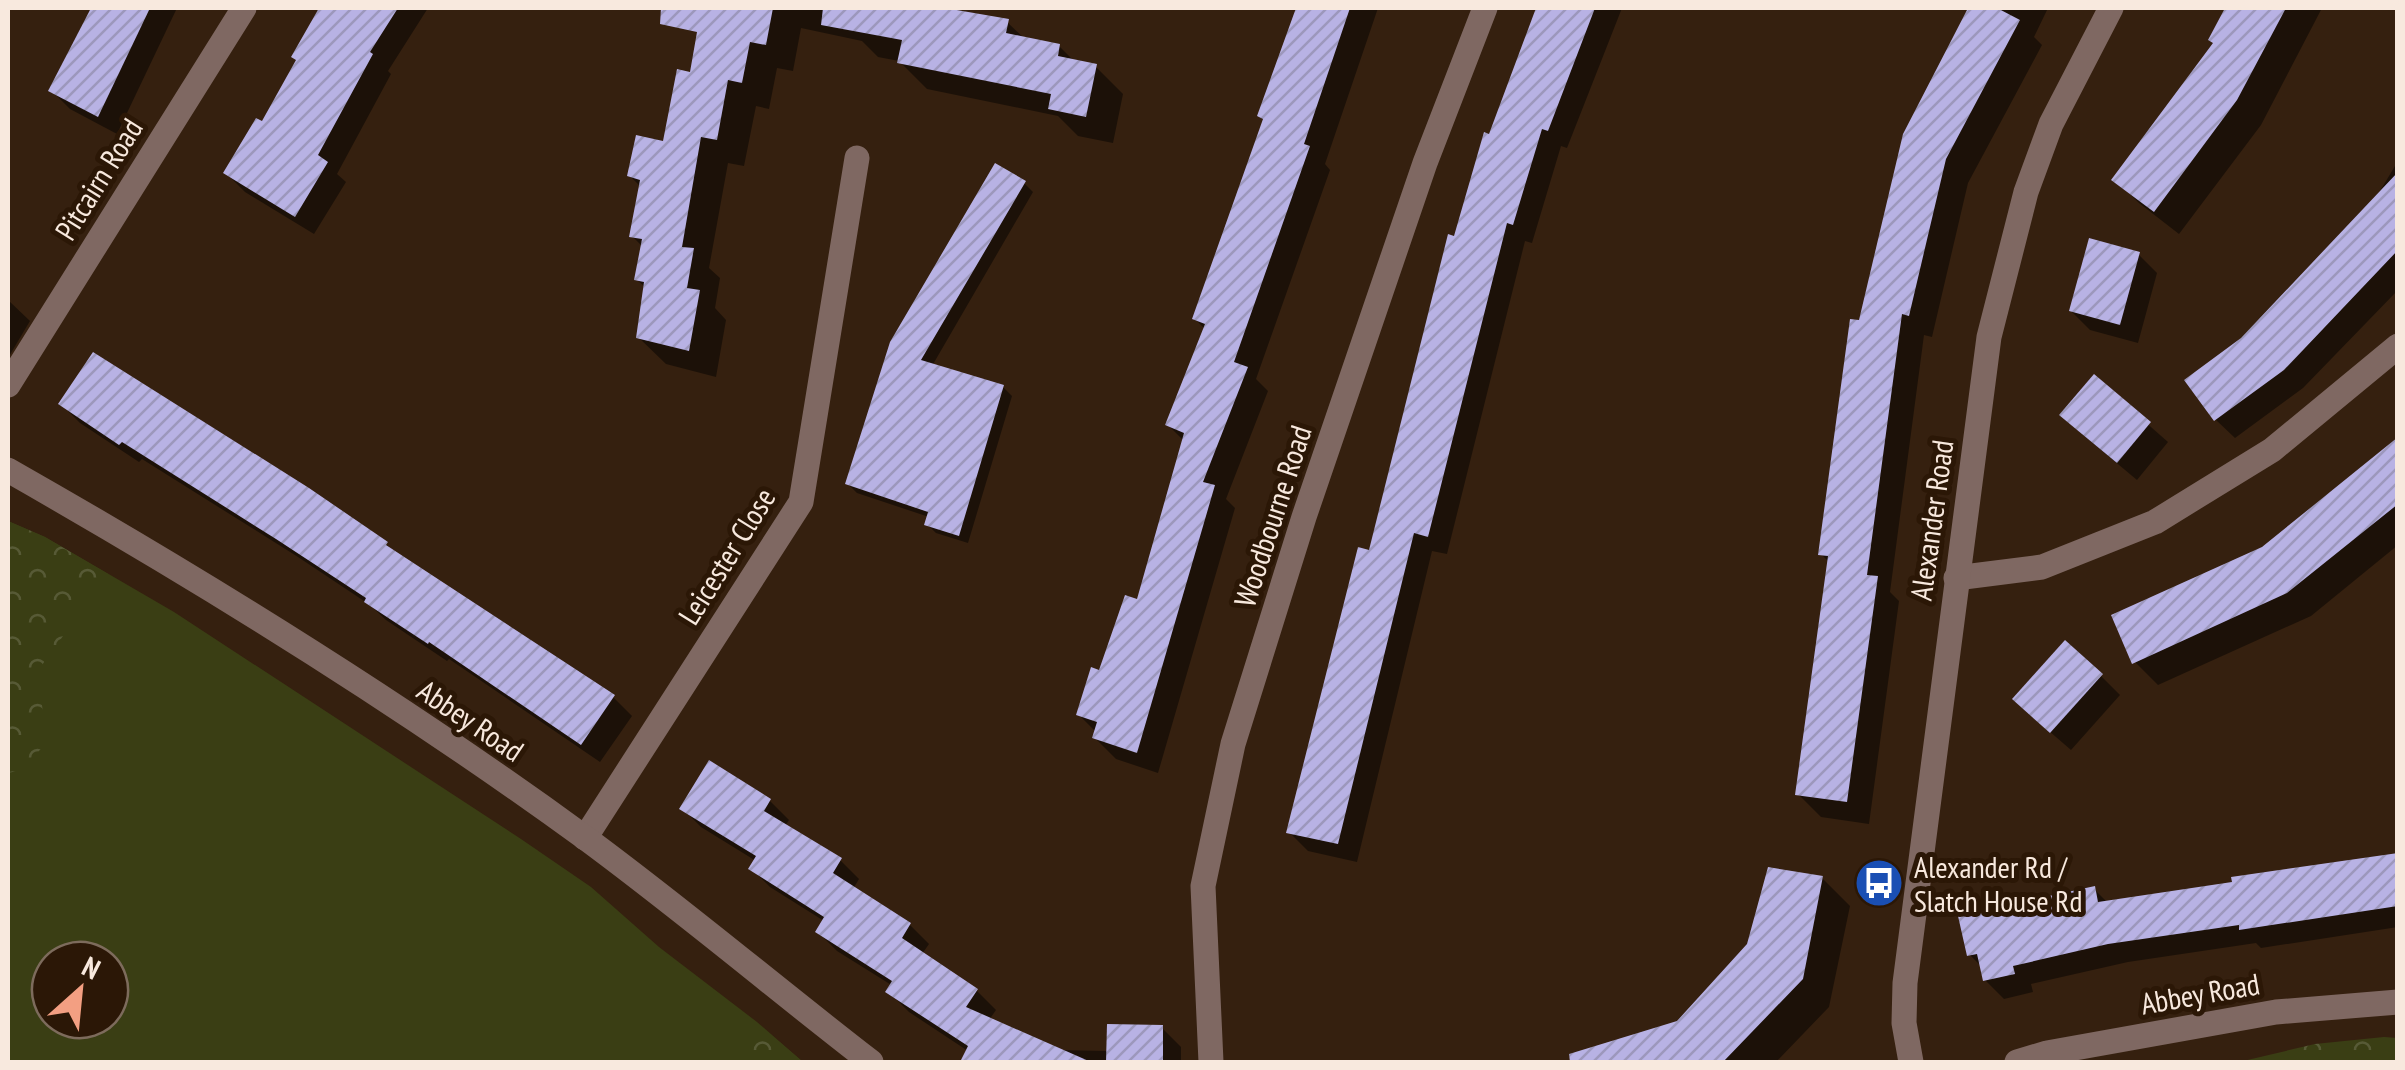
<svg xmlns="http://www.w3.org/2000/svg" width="2405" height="1070" font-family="'PT Sans Narrow',sans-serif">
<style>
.green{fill:#3a3e14;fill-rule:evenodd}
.forest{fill:url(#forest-crowns)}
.shadow{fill:#0007}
.building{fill:url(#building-hatch)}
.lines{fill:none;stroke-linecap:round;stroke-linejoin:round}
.minor{stroke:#7f6862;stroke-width:25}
.tertiary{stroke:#7f6862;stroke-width:25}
.labels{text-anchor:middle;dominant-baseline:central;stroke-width:10;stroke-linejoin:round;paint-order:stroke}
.street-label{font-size:30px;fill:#f8e9de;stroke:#2b1706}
.poi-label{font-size:30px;fill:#f8e9de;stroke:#2b1706;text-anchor:start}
</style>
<defs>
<pattern id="forest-crowns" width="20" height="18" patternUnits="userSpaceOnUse" patternTransform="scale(2.5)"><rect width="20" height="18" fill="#3a3e14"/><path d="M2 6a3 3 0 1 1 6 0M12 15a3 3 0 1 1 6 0" fill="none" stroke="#575a36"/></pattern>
<pattern id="building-hatch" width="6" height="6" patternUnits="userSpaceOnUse" patternTransform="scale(2.5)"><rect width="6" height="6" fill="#b8b2e4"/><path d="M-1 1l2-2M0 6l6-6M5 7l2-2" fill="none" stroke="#9c97bc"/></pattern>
</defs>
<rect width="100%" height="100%" fill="#35200f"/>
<!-- green -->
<path class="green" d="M8,521l37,16 129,75 347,227 70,48 68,60 98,75 46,40h-795zM50,960h60v60h-60z"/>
<!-- forest -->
<g class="forest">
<path d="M8,521l37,16 63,37 -66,91 -1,33 6,44 -25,28 -14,3z"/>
<path d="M757,1023l46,39h-88z"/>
<path d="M2384,1037l13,1v24h-158l76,-18z"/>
</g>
<!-- shadow -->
<g class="shadow">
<path d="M92,8h85l-60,126 -47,-25 -19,-19z"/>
<path d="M330,8h98l-40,63 3,3 -54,100 9,8 -32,52 -69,-42 -19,-19 37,-48z"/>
<path d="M724,8h208l75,14 19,18 33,6 16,16 20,4 28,28 -10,49 -35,-7 -20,-20 -131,-27 -28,-28 -21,-4 -16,-16 -61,-13 -8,43 -16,-3 -8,41 -13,-3 -12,60 -16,-3 -19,105 11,10 -5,30 11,12 -10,57 -50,-13 -28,-27 8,-49 -10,-9 7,-32 -11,-11 9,-49 -11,-11 35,-32 27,-70 26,-39z"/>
<path d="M1297,8h81l-53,156 5,6 -74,209 12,12 -42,108 9,9 -77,265 -42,-14 -21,-21 1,-6 -18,-18 61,-111 45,-162 -17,-17 38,-95 -10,-10 70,-198 -5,-5z"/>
<path d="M1544,8h78l-55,140 -6,-2 -29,97 -7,-2 -78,313 -15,-3 -75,311 -49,-11 -19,-19 82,-279 85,-314 34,-102z"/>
<path d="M1971,8h77l-14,29 8,8 -74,138 -36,154 -8,-2 -34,257 9,9 -30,223 -48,-7 -23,-23 31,-232 -8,-8 40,-231 44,-188z"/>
<path d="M2228,8h94l-61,117 -82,109 -40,-31 -24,-24 100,-135 -4,-4z"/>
<path d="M2398,161v129l-95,98 -68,50 -19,-18 -29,-40 55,-41 132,-138z"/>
<path d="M1024,183l9,9 -101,174 71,21 9,9 -44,147 -32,-10 -9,-9 2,-7 -72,-24 -9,-9z"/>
<path d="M2138,254l19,19 -19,70 -48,-13 -19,-19z"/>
<path d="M8,300l22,21 -22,37z"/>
<path d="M2094,377l74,65 -31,38 -55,-46z"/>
<path d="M61,404l325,140 10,10 217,143 19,19 -32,46 -151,-103 -2,2 -61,-41 -16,-15 -72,-48 -156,-98 -3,3 -59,-39z"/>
<path d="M2398,440v105l-87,71 -153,69 -23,-23 128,-113z"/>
<path d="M2101,676l19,19 -49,55 -37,-32z"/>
<path d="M770,801l19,19 -4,6 55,34 19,19 -6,10 57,36 19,19 -7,10 55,37 19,19 -7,10 67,30 53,1 53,-23 19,19v15h-218l5,-11 -59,-39 -19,-19 3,-7 -56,-35 -19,-19 6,-11 -54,-34 -19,-19 5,-7 -55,-34 -19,-19z"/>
<path d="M2398,855v72l-137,21 -5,-5 -128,19 -97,22 2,8 -29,7 -19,-19 -2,-12 -14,-14 125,-65 14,14z"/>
<path d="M1822,878l28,28 -21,101 -53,55h-201l-2,-6 105,-33z"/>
</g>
<!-- building -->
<g class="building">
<path d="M91,8h59l-52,109 -50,-26z"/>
<path d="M319,8h79l-28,44 3,2 -55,101 10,7 -33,55 -72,-44 33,-55 6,3 34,-61 -5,-3z"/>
<path d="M661,8h112l-7,37 -16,-3 -8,41 -14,-3 -11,60 -16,-3 -19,110 12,1 -7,40 13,2 -11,61 -53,-13 8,-56 -10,-2 8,-41 -13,-2 11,-57 -13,-4 9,-41 27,6 14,-72 13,3 7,-40 -37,-8z"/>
<path d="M823,8h122l64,11 -3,14 54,11 -2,12 39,8 -11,53 -38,-8 3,-15 -154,-31 5,-23 -81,-15z"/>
<path d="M1296,8h54l-46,136 6,2 -76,216 14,5 -45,115 12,3 -78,268 -45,-15 5,-16 -21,-7 15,-48 8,3 26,-75 12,4 47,-166 -19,-8 40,-101 -13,-5 71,-200 -6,-3z"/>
<path d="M1536,8h59l-47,123 -6,-2 -29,96 -6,-2 -79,314 -14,-4 -76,311 -52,-11 72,-286 11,3 79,-316 6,2 30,-104 5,2z"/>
<path d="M1968,8h29l23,12 -74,139 -37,157 -7,-2 -35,261 11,1 -31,226 -52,-7 33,-239 -10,-1 32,-236 9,1 44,-186z"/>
<path d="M2225,8h61l-49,92 -83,112 -43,-32 102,-137 -5,-3z"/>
<path d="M995,163l31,18 -105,179 83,25 -45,151 -35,-11 4,-13 -83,-28 45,-142z"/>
<path d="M2398,172v78l-114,120 -70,51 -30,-41 57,-42z"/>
<path d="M2089,238l51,14 -20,73 -51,-14z"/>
<path d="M93,352l216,136 79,54 -2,3 229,150 -34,50 -152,-103 -1,2 -64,-42 2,-4 -90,-59 -154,-97 -3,3 -61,-41z"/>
<path d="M2094,374l57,48 -34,41 -58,-48z"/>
<path d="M2398,437v67l-111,89 -155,71 -21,-49 151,-68z"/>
<path d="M2065,640l38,34 -53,59 -38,-34z"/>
<path d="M709,760l62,39 -7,12 78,47 -9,15 78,50 -9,15 76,51 -12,18 125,55h-131l8,-16 -83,-54 7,-11 -77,-49 9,-15 -76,-48 8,-13 -77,-47z"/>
<path d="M2398,853v53l-159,24v-5l-131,19 -95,22 2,8 -32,7 -6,-27 -10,2 -9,-40 137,-30 3,16 134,-20 -1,-5z"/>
<path d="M1768,867l55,9 -20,103 -80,83h-153l-1,-8 108,-33 70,-77z"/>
<path d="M1107,1024l56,1v37h-57z"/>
</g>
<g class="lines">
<!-- minor -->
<g class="minor">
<path d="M8,385l236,-377"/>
<path d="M1956,578l86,-11 113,-45 117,-72 126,-104"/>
<path d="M585,838l216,-336 56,-344"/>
<path d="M1211,1062l-8,-176 30,-142 71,-227 121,-354 60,-155"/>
<path d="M1911,1062l-7,-39 1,-40 84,-646 37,-145 25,-68 60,-116"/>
</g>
<!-- tertiary -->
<g class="tertiary">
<path d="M8,470c197,112 392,233 576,367 98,72 191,151 287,225"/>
<path d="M2017,1062l30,-9 229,-41 122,-10"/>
</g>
</g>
<!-- icons -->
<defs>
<g id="bus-disc" transform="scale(2.5)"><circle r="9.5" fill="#1a4fb4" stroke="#2b1706"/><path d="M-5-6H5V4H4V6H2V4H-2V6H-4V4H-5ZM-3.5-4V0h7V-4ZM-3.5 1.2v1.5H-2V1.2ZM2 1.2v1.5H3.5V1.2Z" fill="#fff"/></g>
</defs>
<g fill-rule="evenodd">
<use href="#bus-disc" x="1879" y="883"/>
</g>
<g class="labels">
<!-- street labels -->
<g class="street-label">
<text transform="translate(98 179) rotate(-58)">Pitcairn Road</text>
<text transform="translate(1272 516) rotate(-72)">Woodbourne Road</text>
<text transform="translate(1931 520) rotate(-82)">Alexander Road</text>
<text transform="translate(726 556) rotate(-58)">Leicester Close</text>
<text transform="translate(471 720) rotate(34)">Abbey Road</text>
<text transform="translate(2200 993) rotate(-10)">Abbey Road</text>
</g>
<!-- poi labels -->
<g class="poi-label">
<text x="1914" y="866">Alexander Rd /<tspan x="1914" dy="34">Slatch House Rd</tspan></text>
</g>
</g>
<!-- border -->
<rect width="2405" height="1070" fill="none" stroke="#f8e9de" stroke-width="20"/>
<!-- north arrow -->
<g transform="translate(80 990) rotate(27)"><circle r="48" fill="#2b1706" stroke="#7d6b5c" stroke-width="2.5"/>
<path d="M0-8L18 38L0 25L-18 38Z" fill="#f39f82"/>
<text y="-15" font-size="28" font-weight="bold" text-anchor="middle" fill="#f8e9de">N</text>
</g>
</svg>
